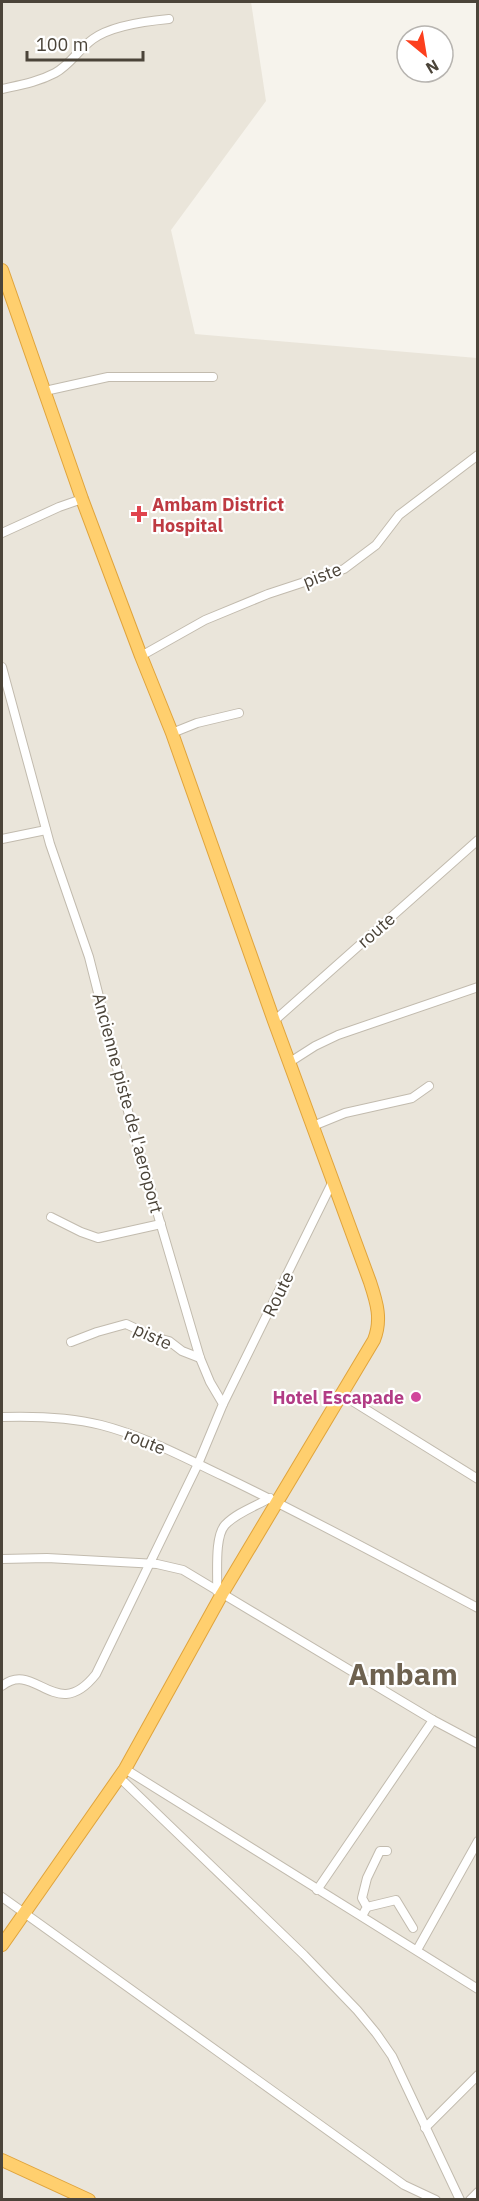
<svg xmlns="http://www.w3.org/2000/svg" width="479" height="2201" font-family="'IBM Plex Sans',sans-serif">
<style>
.residential{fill:#eae5da}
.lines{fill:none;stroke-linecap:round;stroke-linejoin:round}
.minor-casing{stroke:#c2bbae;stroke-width:10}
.highway-casing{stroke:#e0a43c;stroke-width:14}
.minor{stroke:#fff;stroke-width:8}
.highway{stroke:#ffcf6e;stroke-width:12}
.health-dot{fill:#e0444e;stroke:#fff;stroke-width:2}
.hotel-dot{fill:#d1479c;stroke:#fff;stroke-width:2}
.labels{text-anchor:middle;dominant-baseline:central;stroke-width:4.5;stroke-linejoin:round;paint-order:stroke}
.health-label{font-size:18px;font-weight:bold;fill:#be3a42;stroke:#fff;text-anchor:start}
.street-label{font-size:18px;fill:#4b4439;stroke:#fff}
.hotel-label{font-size:18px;font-weight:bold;fill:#b23c85;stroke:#fff;text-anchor:end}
.town-label{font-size:30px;font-weight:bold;fill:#6e6250;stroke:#fff}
</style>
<rect width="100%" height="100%" fill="#f6f3ec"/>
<!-- residential -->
<path class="residential" d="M2,2h249l15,99 -95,129 24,104 282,24v1841l-475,1z"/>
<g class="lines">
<!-- minor casing -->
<g class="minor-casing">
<g id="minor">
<path d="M2,89c18,-4 36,-7 53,-16 15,-8 24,-24 38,-34 18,-13 54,-18 76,-20"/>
<path d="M45,391l63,-14h105"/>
<path d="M2,533l57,-26 23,-8"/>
<path d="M141,656l64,-36 63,-26 76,-25 32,-24 23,-30 79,-60"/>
<path d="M2,667l48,177 39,113 42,166 69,235 10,24 13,22 -25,60 -102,210c-40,51 -61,-15 -94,12"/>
<path d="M172,733l25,-10 42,-10"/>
<path d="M2,839l44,-9"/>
<path d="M274,1021l204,-181"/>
<path d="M290,1062l25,-16 23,-11 140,-48"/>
<path d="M313,1126l32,-13 67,-15 17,-12"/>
<path d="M51,1217l30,15 17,6 63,-14"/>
<path d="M71,1342l26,-10 29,-8 28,13 15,4 13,10 18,7"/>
<path d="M341,1394l137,85"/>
<path d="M223,1404l109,-221"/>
<path d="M2,1417c33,-1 67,0 99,8 43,11 82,32 122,51 86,41 170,87 255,132"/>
<path d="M2,1559l45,-1 110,6 26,6 250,150 45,24"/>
<path d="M217,1591c1,-16 -3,-54 8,-66 11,-12 31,-19 45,-27"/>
<path d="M125,1769l353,220"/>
<path d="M119,1777l185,178 53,55 19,23 16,23 68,144"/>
<path d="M317,1890l116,-170"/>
<path d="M2,1897l402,288 32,15"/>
<path d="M367,1907l29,-7 17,28"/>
<path d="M362,1916l5,-9 -5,-9 5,-20 13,-27h7"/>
<path d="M417,1950l61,-109"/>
<path d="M425,2128l53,-53"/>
<path d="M470,2200l8,-8"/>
</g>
</g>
<!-- highway casing -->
<g class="highway-casing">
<g id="highway">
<path d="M2,270l80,229 59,157 31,77 102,288 96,261c7,21 12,38 4,58l-152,254 -97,175 -123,176"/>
<path d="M2,2160l87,40"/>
</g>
</g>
<!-- minor -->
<use href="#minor" class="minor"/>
<!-- highway -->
<use href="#highway" class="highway"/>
</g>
<!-- markers -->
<path class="health-dot" d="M136 505h6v6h6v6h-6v6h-6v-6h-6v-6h6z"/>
<circle class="hotel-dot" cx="416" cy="1397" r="6"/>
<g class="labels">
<!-- health labels -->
<g class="health-label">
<text x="152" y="504">Ambam District<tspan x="152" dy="21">Hospital</tspan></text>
</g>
<!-- street labels -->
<g class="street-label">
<text transform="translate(322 575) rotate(-21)">piste</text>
<text transform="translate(376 930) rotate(-41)">route</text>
<text transform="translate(128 1103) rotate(75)">Ancienne piste de l'aeroport</text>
<text transform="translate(278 1294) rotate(-64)">Route</text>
<text transform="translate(153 1336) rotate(25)">piste</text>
<text transform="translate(145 1441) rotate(22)">route</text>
</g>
<!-- hotel labels -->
<g class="hotel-label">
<text x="404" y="1397">Hotel Escapade</text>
</g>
<!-- town labels -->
<g class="town-label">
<text x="403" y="1673">Ambam</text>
</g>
</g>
<!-- border -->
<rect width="479" height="2201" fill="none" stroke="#4b4439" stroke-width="6"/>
<!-- north arrow -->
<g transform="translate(425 54) rotate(150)"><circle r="28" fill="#ffffff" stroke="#b7b4b0" stroke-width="1.5"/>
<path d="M0-4.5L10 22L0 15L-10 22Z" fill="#fc3f1d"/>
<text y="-9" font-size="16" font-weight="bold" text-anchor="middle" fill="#4b4439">N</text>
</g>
<!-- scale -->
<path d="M27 51v9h116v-9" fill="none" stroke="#4b4439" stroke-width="3"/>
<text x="36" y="51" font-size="18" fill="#4b4439" stroke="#ffffff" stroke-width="4.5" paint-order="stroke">100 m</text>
</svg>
